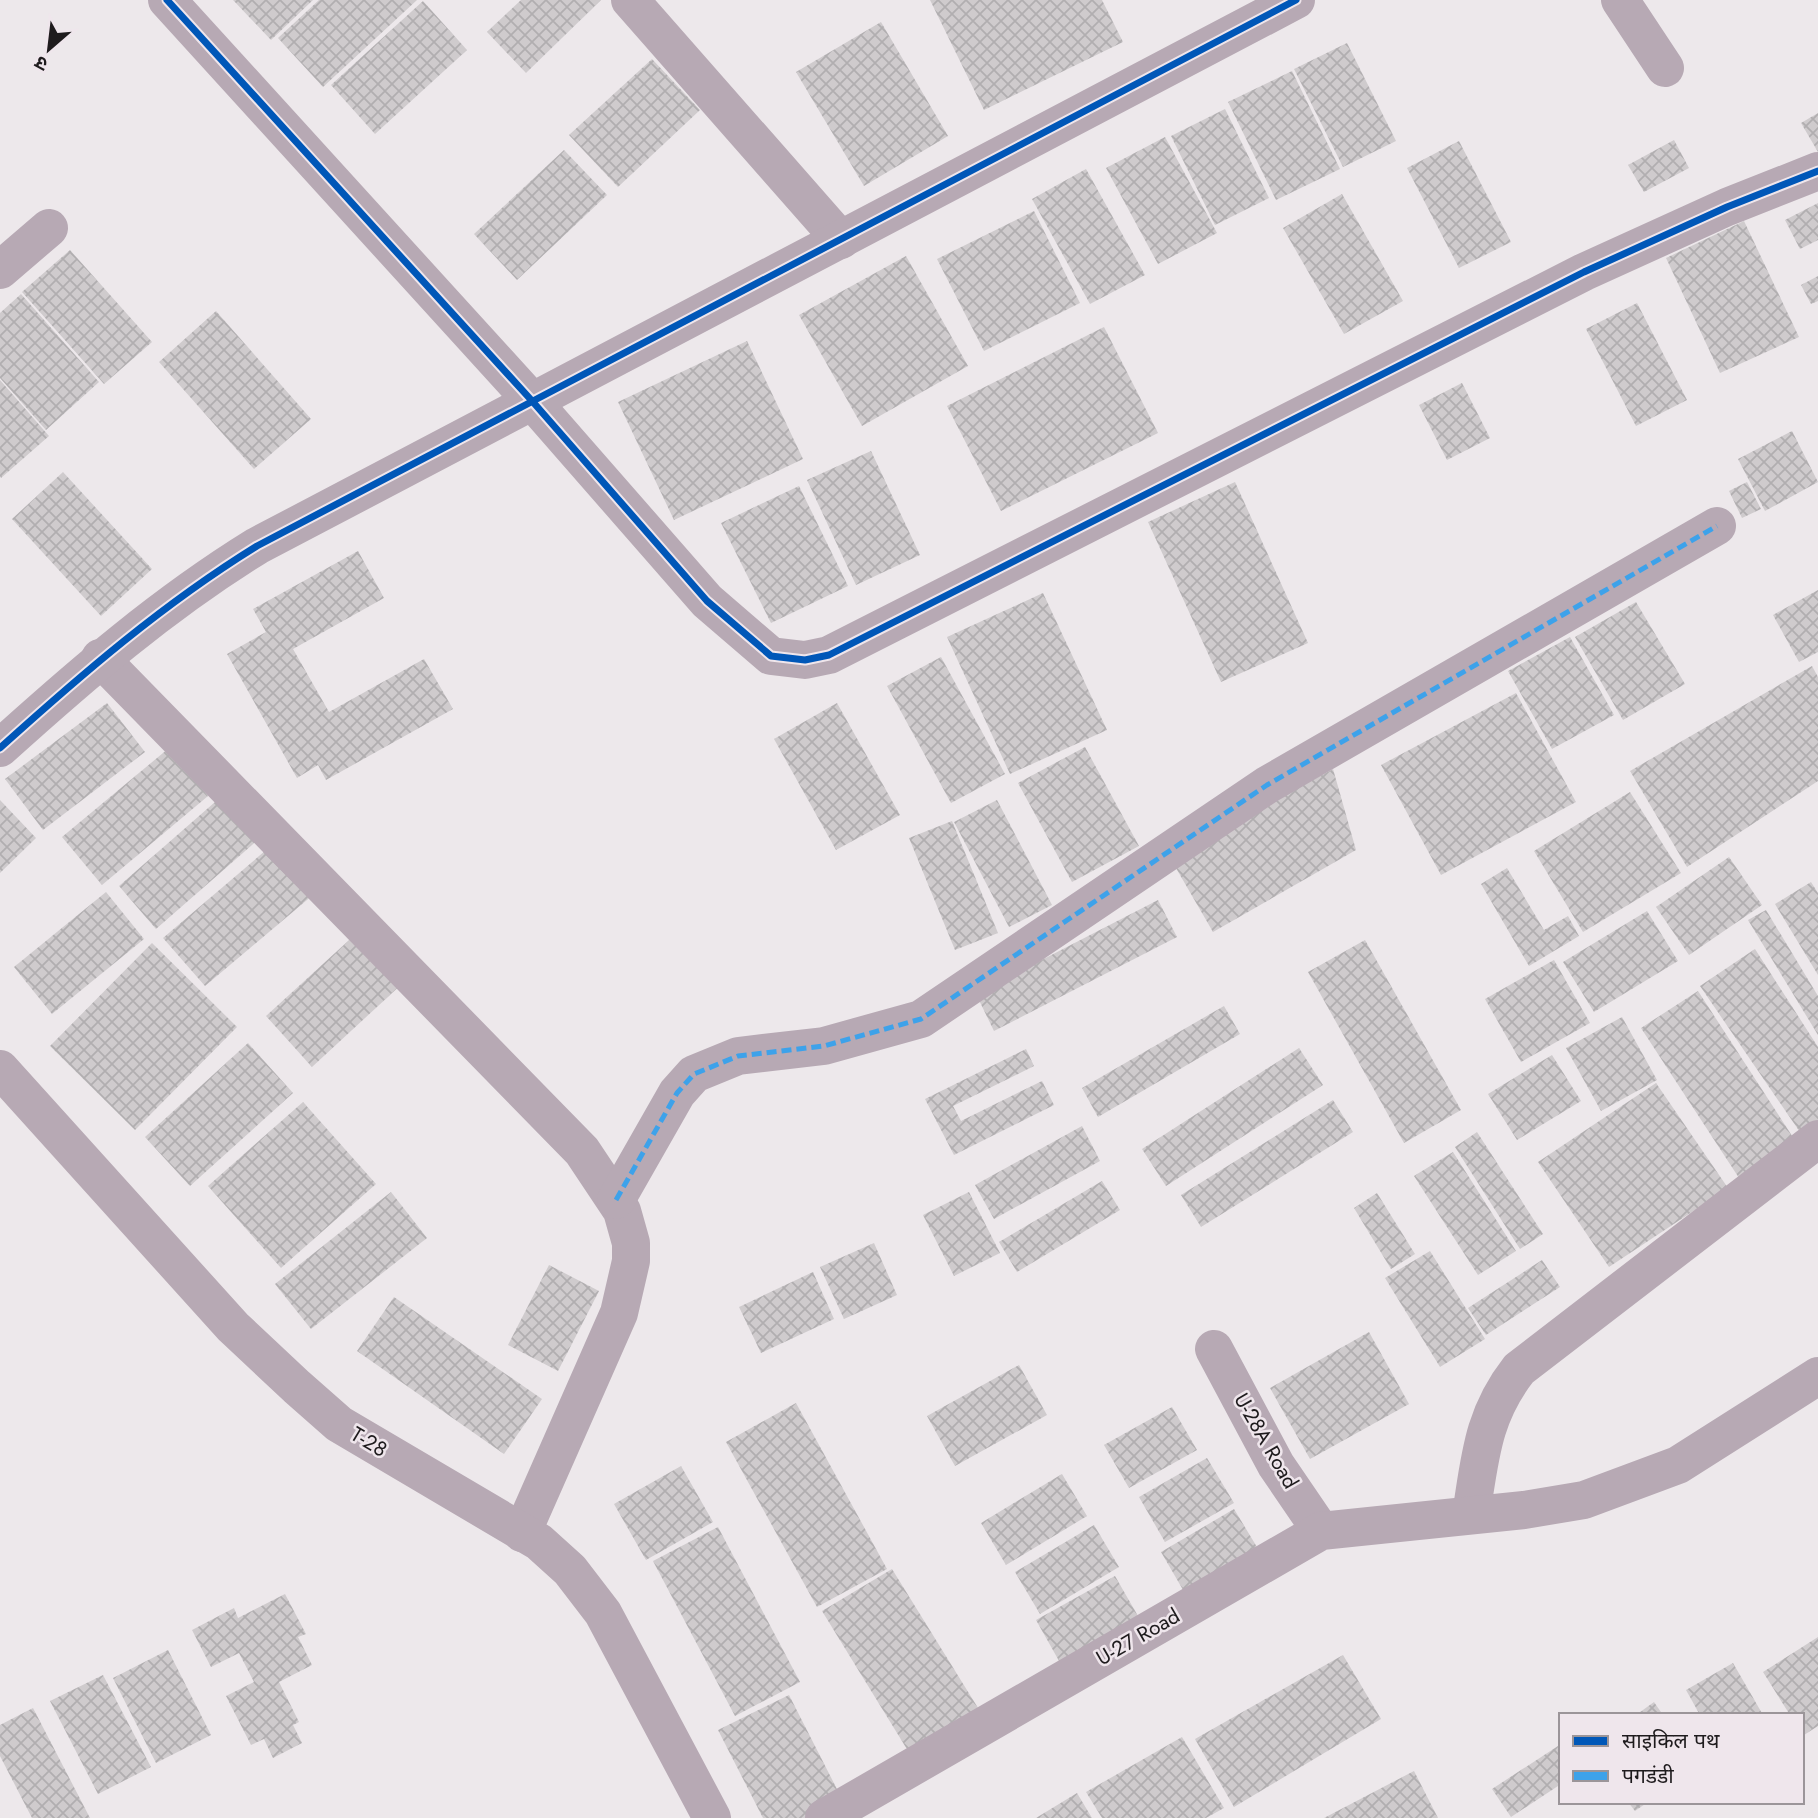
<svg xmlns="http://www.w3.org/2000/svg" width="1818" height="1818" font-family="Jost,'Noto Sans Devanagari',sans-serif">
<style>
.building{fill:url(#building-cross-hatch)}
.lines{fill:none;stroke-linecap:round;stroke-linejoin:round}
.minor{stroke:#b7a9b4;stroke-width:38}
.quiet{stroke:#3da2ea;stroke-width:5;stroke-dasharray:10 5;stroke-linecap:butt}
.cycleway-casing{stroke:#efe6ec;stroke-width:11}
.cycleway{stroke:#0057b8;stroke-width:7}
.labels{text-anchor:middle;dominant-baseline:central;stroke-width:5;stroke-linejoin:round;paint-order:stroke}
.street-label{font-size:21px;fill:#1e1b1d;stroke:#efe6ec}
</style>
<defs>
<pattern id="building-cross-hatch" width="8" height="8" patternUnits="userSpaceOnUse" patternTransform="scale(1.75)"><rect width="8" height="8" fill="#cfcbcd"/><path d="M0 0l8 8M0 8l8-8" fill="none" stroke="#b1aeb0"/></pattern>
</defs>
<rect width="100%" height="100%" fill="#ede8eb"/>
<!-- building -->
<g class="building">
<path d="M233,0h80l-42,40z"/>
<path d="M319,0h98l-94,87 -45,-49z"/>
<path d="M521,0h80l-75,73 -39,-41z"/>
<path d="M930,0h172l21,42 -139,68z"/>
<path d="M423,1l44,49 -92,84 -44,-49z"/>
<path d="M881,22l67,114 -84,50 -68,-114z"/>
<path d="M1347,43l49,98 -53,26 -49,-98z"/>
<path d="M652,59l48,51 -82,77 -49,-52z"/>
<path d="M1292,71l48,98 -64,31 -48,-98z"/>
<path d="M1225,109l44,89 -54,27 -44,-89z"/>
<path d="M1818,113v39l-17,-29z"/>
<path d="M1165,137l52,96 -59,31 -52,-96z"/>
<path d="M1674,140l15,28 -45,24 -16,-27z"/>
<path d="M1459,141l52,101 -52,26 -52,-100z"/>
<path d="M564,150l43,45 -90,85 -43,-46z"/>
<path d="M1086,169l59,106 -55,29 -58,-105z"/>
<path d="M1342,194l61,107 -59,33 -61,-106z"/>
<path d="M1818,203v37l-18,9 -15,-29z"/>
<path d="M1034,211l46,92 -96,48 -47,-92z"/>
<path d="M1744,221l55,116 -79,36 -54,-115z"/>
<path d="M70,250l82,92 -48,42 -82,-92z"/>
<path d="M906,256l62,110 -106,60 -63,-111z"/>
<path d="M1818,276v25l-7,3 -10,-19z"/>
<path d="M21,294l78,88 -53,48 -46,-52v-65z"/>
<path d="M1637,303l50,97 -51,26 -50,-97z"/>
<path d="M216,311l95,108 -57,50 -95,-107z"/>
<path d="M1104,327l54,106 -157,78 -54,-105z"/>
<path d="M747,341l56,118 -129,61 -56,-118z"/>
<path d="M0,380l49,56 -48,42 -1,-2z"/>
<path d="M1462,383l28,55 -43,22 -28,-55z"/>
<path d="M1792,431l26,51 -53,29 -27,-52z"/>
<path d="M871,451l49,104 -64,30 -49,-105z"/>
<path d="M63,472l89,97 -51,47 -89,-97z"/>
<path d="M1235,482l73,161 -87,39 -73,-160z"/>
<path d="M1747,482l14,27 -19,9 -13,-27z"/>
<path d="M799,486l49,100 -77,37 -50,-100z"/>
<path d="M358,551l26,47 -91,51 36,63 95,-53 29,50 -127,71 -8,-15 -21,13 -70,-124 39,-22 -13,-23z"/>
<path d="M1818,590v62l-19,10 -26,-47z"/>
<path d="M1043,593l64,137 -97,44 -63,-137z"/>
<path d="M1636,602l49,82 -62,36 -48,-83z"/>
<path d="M1570,637l44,78 -62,34 -44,-78z"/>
<path d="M941,657l64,117 -54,29 -64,-117z"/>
<path d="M1812,666l6,11v104l-131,86 -57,-96z"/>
<path d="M1516,693l60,109 -135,73 -60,-110z"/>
<path d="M107,703l38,49 -102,78 -38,-51z"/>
<path d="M837,703l63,112 -64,35 -62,-111z"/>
<path d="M1085,747l54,99 -67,36 -54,-99z"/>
<path d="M169,748l39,48 -106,89 -40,-48z"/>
<path d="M1333,769l23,81 -143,82 -44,-76z"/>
<path d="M1630,792l51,81 -98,59 -49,-81z"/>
<path d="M223,795l37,43 -104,91 -37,-43z"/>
<path d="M0,800l36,38 -36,35z"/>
<path d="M997,800l55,105 -43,22 -55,-105z"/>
<path d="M952,821l46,112 -43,17 -46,-112z"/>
<path d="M272,845l42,49 -109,92 -42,-48z"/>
<path d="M1729,857l33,48 -73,50 -33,-48z"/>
<path d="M1507,868l37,62 24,-14 11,20 -50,30 -48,-82z"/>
<path d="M1811,882l7,11v82l-43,-71z"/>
<path d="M106,892l38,47 -92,75 -38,-47z"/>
<path d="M1158,900l19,37 -183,94 -18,-37z"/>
<path d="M1766,910l52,86v39l-70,-115z"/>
<path d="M1647,911l31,50 -84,51 -31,-50z"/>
<path d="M358,932l46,50 -92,85 -46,-51z"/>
<path d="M1365,940l96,170 -57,33 -96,-171z"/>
<path d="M152,943l85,84 -102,103 -85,-84z"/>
<path d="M1755,949l63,98v83l-14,8 -104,-152z"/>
<path d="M1554,960l36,63 -69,39 -36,-63z"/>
<path d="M1698,991l100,154 -57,36 -100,-153z"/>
<path d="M1224,1006l16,28 -142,83 -16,-29z"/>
<path d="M1622,1017l35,63 -56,31 -35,-63z"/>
<path d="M248,1043l45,50 -103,93 -45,-49z"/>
<path d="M1299,1048l24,37 -157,101 -24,-37z"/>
<path d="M1026,1049l8,17 -81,40 8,15 81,-40 12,24 -100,50 -29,-56z"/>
<path d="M1552,1055l29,46 -64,39 -29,-46z"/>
<path d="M1656,1083l72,105 -119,79 -71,-105z"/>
<path d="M1333,1100l20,32 -152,95 -20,-32z"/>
<path d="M303,1102l73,82 -95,84 -73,-82z"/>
<path d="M1082,1126l18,35 -106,58 -19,-34z"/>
<path d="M1477,1132l66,102 -23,15 -65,-102z"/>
<path d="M1453,1152l63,99 -38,24 -64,-99z"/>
<path d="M1102,1181l18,29 -103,62 -18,-30z"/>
<path d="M391,1192l36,46 -116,91 -36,-45z"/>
<path d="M969,1192l31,61 -46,23 -31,-61z"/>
<path d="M1377,1193l38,61 -24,15 -37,-61z"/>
<path d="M874,1243l23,52 -53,24 -24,-52z"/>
<path d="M1430,1251l55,88 -45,28 -55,-89z"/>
<path d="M1542,1260l18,27 -74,48 -18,-27z"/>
<path d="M549,1265l50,26 -41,80 -50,-26z"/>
<path d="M813,1272l21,47 -73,34 -22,-46z"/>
<path d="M394,1297l148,102 -38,55 -147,-103z"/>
<path d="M1369,1332l40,72 -99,55 -40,-71z"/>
<path d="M1019,1365l28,50 -92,51 -28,-50z"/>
<path d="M796,1403l91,166 -70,38 -91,-165z"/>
<path d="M1172,1407l25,43 -68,38 -25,-43z"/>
<path d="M1207,1458l27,45 -69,39 -26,-45z"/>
<path d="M681,1466l32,56 -67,38 -32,-56z"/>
<path d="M1062,1474l25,42 -81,49 -25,-42z"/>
<path d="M1234,1509l26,43 -74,43 -25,-43z"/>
<path d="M1094,1525l25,42 -79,47 -25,-42z"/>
<path d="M718,1527l82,155 -65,34 -82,-155z"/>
<path d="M892,1569l91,147 -70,43 -91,-148z"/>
<path d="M1115,1576l27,47 -79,45 -27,-48z"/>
<path d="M285,1594l21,40 -8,3 14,28 -33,17 20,40 -6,3 9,18 -29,15 -9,-19 -13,6 -25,-49 28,-14 -15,-29 -28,14 -19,-37 42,-22 4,10z"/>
<path d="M1818,1637v89l-14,9 -2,-20h-12l-27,-43z"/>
<path d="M168,1650l43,85 -55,28 -43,-85z"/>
<path d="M1343,1655l38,64 -147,88 -39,-68z"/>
<path d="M1733,1663l30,52h-63l-14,-25z"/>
<path d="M103,1675l48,92 -53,27 -48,-93z"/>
<path d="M789,1695l53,104 -37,19h-42l-45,-88z"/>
<path d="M1654,1702l9,13h-27z"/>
<path d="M33,1708l57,110h-58l-32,-62v-31z"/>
<path d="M1182,1737l42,71 -18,10h-104l-16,-26z"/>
<path d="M1561,1744v40l-50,33 -19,-28z"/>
<path d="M1414,1771l24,47h-114z"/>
<path d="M1077,1793l15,25h-56z"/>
<path d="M1628,1802h20l-13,9z"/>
</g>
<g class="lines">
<!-- minor -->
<g class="minor">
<path d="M167,0l366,402 174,199 64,55 34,4 24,-5 755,-383 143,-65 91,-36"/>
<path d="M630,0l211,240"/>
<path d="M1620,0l45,68"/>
<path d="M0,270l49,-42"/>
<path d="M100,658l482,493 40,60 9,32v18l-12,52 -97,220"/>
<path d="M0,748c82,-74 163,-144 257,-202l1039,-546"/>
<path d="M0,1069l233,258 64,60 42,37 200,118 31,28 33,43 109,205"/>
<path d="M616,1200l61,-107 17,-19 44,-18 86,-10 97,-27 346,-234 450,-259"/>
<path d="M1214,1349l62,116 45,66"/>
<path d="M1471,1515c9,-56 11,-99 48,-146l299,-230"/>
<path d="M824,1818l497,-287 203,-21 60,-10 94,-35 140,-89"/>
</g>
<!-- quiet -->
<path class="quiet" d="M616,1200l61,-107 17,-19 44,-18 86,-10 97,-27 346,-234 450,-259"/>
<!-- cycleway casing -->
<g class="cycleway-casing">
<g id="cycleway">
<path d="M167,0l366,402 174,199 64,55 34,4 24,-5 755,-383 143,-65 91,-36"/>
<path d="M0,748c82,-74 163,-144 257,-202l1039,-546"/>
</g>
</g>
<!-- cycleway -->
<use href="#cycleway" class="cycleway"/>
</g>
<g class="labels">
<!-- street labels -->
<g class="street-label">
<text transform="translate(1266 1441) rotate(60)">U-28A Road</text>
<text transform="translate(369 1442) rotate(31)">T-28</text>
<text transform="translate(1138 1637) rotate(-30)">U-27 Road</text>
</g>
</g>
<!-- legend -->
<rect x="1559" y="1713" width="245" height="91" fill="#efe6ec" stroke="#9b9599" stroke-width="2"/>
<rect x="1573" y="1736" width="35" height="10" fill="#0057b8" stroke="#9b9599" stroke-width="2"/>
<text x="1622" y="1748" font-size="21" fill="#1e1b1d">साइकिल पथ</text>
<rect x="1573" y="1771" width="35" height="10" fill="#3da2ea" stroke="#9b9599" stroke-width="2"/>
<text x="1622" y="1783" font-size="21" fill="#1e1b1d">पगडंडी</text>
<!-- north arrow -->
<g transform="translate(49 49) rotate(208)" stroke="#efe6ec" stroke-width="5" paint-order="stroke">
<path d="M0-5L12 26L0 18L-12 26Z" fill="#1e1b1d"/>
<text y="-10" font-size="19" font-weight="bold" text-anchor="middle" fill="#1e1b1d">उ</text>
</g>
</svg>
